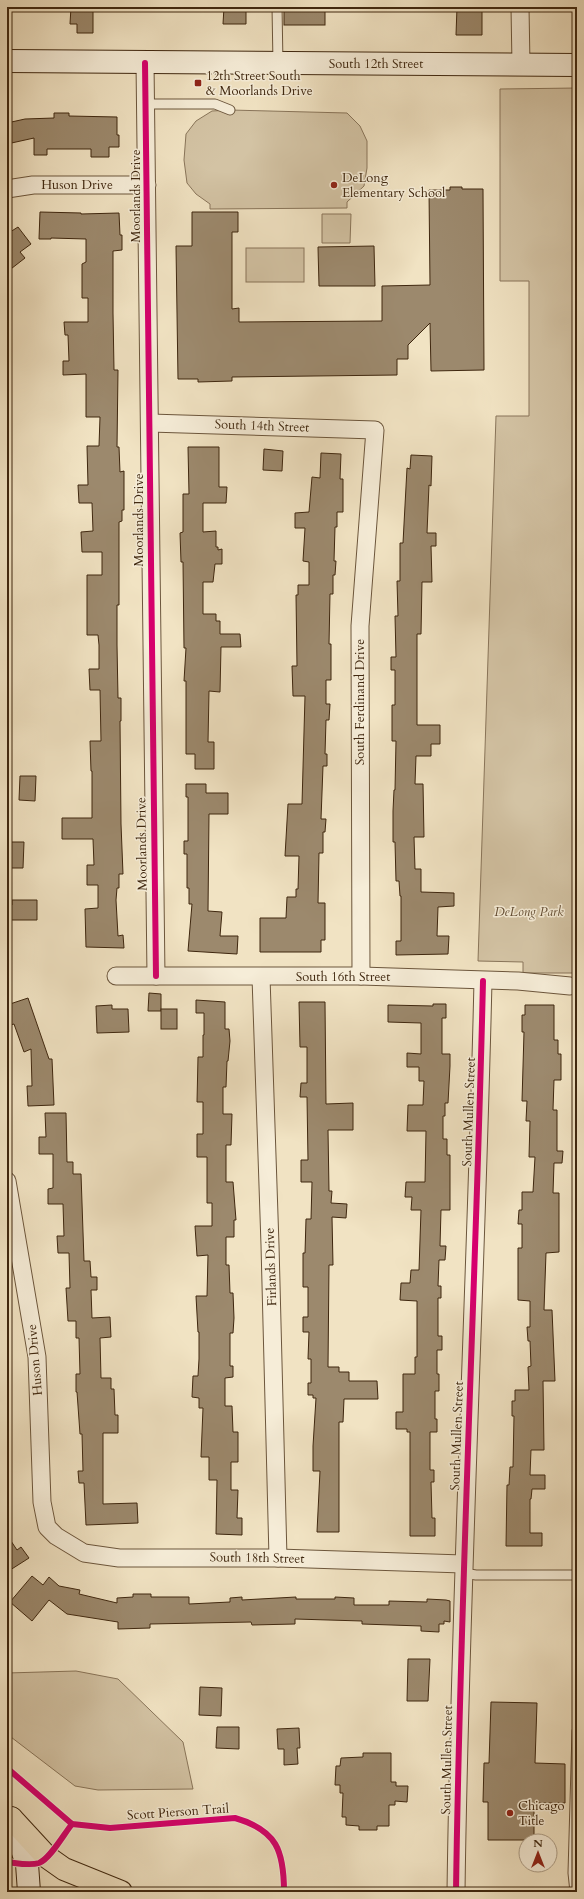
<svg xmlns="http://www.w3.org/2000/svg" width="584" height="1899" font-family="Cardo,serif">
<style>
.green{fill:#d3c3a4;stroke:#89755a}
.building{fill:#9c896d;stroke:#3f270f}
.lines{fill:none;stroke-linecap:round;stroke-linejoin:round}
.lane-casing{stroke:#6c563c;stroke-width:11}
.street-casing{stroke:#6c563c;stroke-width:19}
.secondary-casing{stroke:#3f270f;stroke-width:24}
.primary-casing{stroke:#3f270f;stroke-width:24}
.lane{stroke:#f6edd8;stroke-width:9}
.street{stroke:#f6edd8;stroke-width:17}
.secondary{stroke:#f6edd8;stroke-width:22}
.primary{stroke:#f1e3c3;stroke-width:22}
.cycleway-casing{stroke:#f6edd8;stroke-width:8}
.cycleway{stroke:#d6006c;stroke-width:6}
.poi-dot{fill:#8f2418;stroke:#f6edd8;stroke-width:1.5}
.labels{text-anchor:middle;dominant-baseline:central;stroke-width:3;stroke-linejoin:round;paint-order:stroke}
.street-label{font-size:13px;fill:#3f270f;stroke:#f6edd8}
.poi-label{font-size:13px;fill:#3f270f;stroke:#f6edd8;text-anchor:start}
.park-label{font-size:13px;font-style:italic;fill:#644e34;stroke:#f6edd8}
</style>
<rect width="100%" height="100%" fill="#f1e3c3"/>
<filter id="stains"><feTurbulence type="fractalNoise" baseFrequency=".005" numOctaves="4"/><feColorMatrix values="0 0 0 0 .2 0 0 0 0 .09 0 0 0 0 .02 0 0 0 .5 -.17"/></filter>
<radialGradient id="worn" r=".72"><stop offset=".6" stop-color="#630" stop-opacity="0"/><stop offset="1" stop-color="#630" stop-opacity=".3"/></radialGradient>
<!-- green -->
<g class="green">
<path d="M577,88v885h-54v-11l-45,-1 18,-545h33v-135h-29v-192z"/>
<path d="M230,110l117,3 13,13 7,15v27l-3,18 -17,16v6l-137,1v-5l-14,-10 -9,-11 -3,-23 2,-26 10,-13 16,-10z"/>
<path d="M322,214h29l-1,29h-28z"/>
<rect x="246" y="248" width="58" height="34"/>
<path d="M76,1671l42,8 65,63 10,47 -95,1 -23,-4 -68,-52v-61z"/>
</g>
<!-- building -->
<g class="building">
<path d="M71,7h22v26h-16v-9h-7z"/>
<path d="M224,7h22v17h-23z"/>
<rect x="284" y="7" width="41" height="18"/>
<path d="M457,7h25v28h-26z"/>
<path d="M54,113h15v3l48,1v18h2v12h-10v10h-18v-8h-44v6h-13v-17l-27,6v-21l18,-4 29,-1z"/>
<path d="M450,187h12v2h21l1,181 -53,1 -1,-48 -22,22v14h-11v16l-165,2v4l-34,1v-3h-20l-2,-133h16v-34h46v20h-6v77l7,-1v14l143,-1v-35l48,-1 -1,-95h21z"/>
<path d="M40,212l41,1v1l38,-1 1,22h2v15l-9,1v62l1,57h4l-1,77h2l1,25 4,-1v39h-2v11l-3,1v83h-2v40l1,53h3v23h-1l1,103 2,50h-4v14h-2l-1,12 2,36 5,-1 1,13 -38,-1 -1,-38 13,-1v-23h-11v-20h7l-1,-26h-31v-21h30v-47h-1l-1,-30h11l-1,-51h-10l-1,-21h10v-24l-1,-10h-11v-60h15v-23h-20l-1,-20 12,-1 -1,-28h-13l-1,-18h10l-1,-39h12l1,-29h-14v-43l-23,1v-14h6l-1,-26h-3l-1,-13h24v-24h-6v-34l4,-2v-23l-35,-1v1h-12z"/>
<path d="M18,227l13,17 -11,8 5,6 -18,14v-38z"/>
<path d="M374,246l1,40h-56l-1,-39z"/>
<path d="M188,447h31v40h8l-1,16h-23v29l13,-1v16h2v3l4,-1v15h-7l-2,18h-10v32h13v7h4v13h20l1,13h-20l-1,45 -11,-1 -1,51h6v27h-19v-15h-9v-73h-2l2,-33h-2l-1,-86h-2l-1,-29 3,-1v-38h6z"/>
<path d="M264,449l19,2 -1,20 -19,-1z"/>
<path d="M321,453l20,1 -1,25h3v33h-6v15h-2l-1,34h2l-1,14h-2v19h-3l-1,50h2v36h-5v24h4l-1,16h-3l-1,34h2v12h-4l-2,53h5l-1,13h-2v21h-4l-1,50h7v37h-4v12h-61v-34h26l1,-21h9v-8h2l1,-33h-14l3,-52h14l3,-108h-12l-1,-30h5l-1,-71h2v-10h11v-23l-6,-1 2,-33h-10v-15l14,-1 3,-35 8,1z"/>
<path d="M411,455l21,1 -1,30 -2,-1 -2,48h9v13h-5l1,36h-10l-1,52h-4v91h23v19h-9v12h-15l-1,28h8l1,53h-10l1,32h6v23l33,1v13l-16,1 -1,29h12l-1,18 -52,1v-14h5v-45h-1l-1,-15h-3l-1,-39h-2v-31l1,-21h1l1,-49h-4v-36h3v-35h-4v-13h5l-1,-41h3l-1,-35h3v-38h3l4,-75 3,1z"/>
<path d="M20,776h16l-1,25 -16,-1z"/>
<path d="M186,784h20v9h22v21h-19l-1,97 14,1 -2,24h18l-1,18 -49,-3 4,-47h-3v-16h-2v-34h-3v-13h4v-44h-2z"/>
<path d="M7,842h17l-1,26h-16z"/>
<path d="M12,900h25v20h-30v-15h5z"/>
<path d="M149,993l12,1v17h-13z"/>
<path d="M28,998l21,61h3l2,46 -26,1 -1,-20h5l-1,-37 -7,3 -10,-28 -7,2v-21z"/>
<path d="M196,1000l29,2v27h4l1,12 -2,20h-1l-1,26h-3v27h9l-1,31h-5v37h7l3,38h-2v17h-8v28h3l1,28h3l1,25 -1,15h-3v33h3v11l-8,1v28h7l1,26h5v30h-7v28h7l-1,28h5v17l-26,-1 1,-54h-8v-23h-8l2,-49h-4v-10l-7,-1 1,-21h5l1,-17v-27h-1l-2,-36h11l1,-41 -11,1 -2,-30h17v-23h-5v-46h-10v-23h6v-32h-6l1,-45h5v-22h1v-22h-8z"/>
<path d="M299,1002h26l1,102 27,-1v27h-25l1,61h3l-1,12 16,1 -1,14 -14,-1 1,48h-4l-1,102h11v5h10v9h28l1,18h-34l-1,23h-4v110h-22l3,-61h-7v-25l3,-48h-3v-3h-5v-12h3v-24h-3l1,-27h-6v-15h5v-30h-5v-34h2l1,-34h5l1,-37h-11v-22h7l-1,-63h-7l1,-14h6v-36h-7z"/>
<path d="M433,1004h13v14h-4v36h8v12l-2,37h-3v13h-2v23h4v16h3v55h-9l-1,36h6l-1,14h-6l-1,26h3v12h-3v38h4v14h-5v24h2v17h-4v28h2v13h-7v38h4v12h-3l1,36h3v18h-25v-104h-3v-3h-11v-17h7v-38h12v-17h2v-56l-17,-1 1,-17h9l1,-13h8l2,-60h-10l1,-13h-7l1,-15h19l1,-51h-19l1,-26h15l1,-24h-5v-14h-12v-14l14,1v-31l-33,-1v-17l45,1z"/>
<path d="M112,1005v4h16l1,23 -32,1 -1,-27z"/>
<path d="M525,1005h29v35h4v14h3v26h-7l-1,30h4v41h6l-1,12h-8l-1,30h6v59l-13,1 -2,57h8l3,71h-12l1,69h-13l-1,25h15v14h-13l-1,10h-1v34h12v13h-36l1,-61h2l1,-18h3l1,-51h-2v-15h3v-11h14l-1,-23 3,-1 -1,-25h-2l-1,-14h3v-26l-12,-1v-52h4v-24h-4l1,-14h3v-18h11l2,-35h-6l1,-36h-4l1,-20h-5l2,-69h-2v-17h3z"/>
<rect x="161" y="1009" width="16" height="20"/>
<path d="M45,1113h21l1,49h6v12h8l3,87h6l1,16h6v13h-6l1,28 18,-1 1,20 -11,1 1,40h10v11h3l1,26h3v18h-15v71l34,-1 1,20 -52,2 -2,-42h-5l-1,-12h5l-1,-37h-2l-3,-42h-1v-18h4l-1,-36h-3v-17h-8l-2,-33h4l-1,-35h-11l-1,-17h7l-1,-32h-15v-15l5,-1v-34h-14v-17h7z"/>
<path d="M7,1535l10,15 4,-3 8,11 -22,14z"/>
<path d="M32,1576l11,9 6,-8 10,9 21,4 -1,4 38,9v-5l16,-1v-3h18v3h38v7l41,-2v-4l12,-1v3l54,-3v2h39v-2l19,1v7h35v-4l38,1v-3l19,1 4,1v21l-6,-1v3h-5v8l-18,-1v-5l-59,-2v-3l-67,-2v5l-43,1 -1,-3 -101,2v4l-32,1v-7l-51,-8 -18,-14 -17,21 -22,-19z"/>
<path d="M408,1659h22l-2,42h-21z"/>
<path d="M200,1687l22,1 -1,28 -22,-1z"/>
<path d="M491,1702l46,1 -2,60 30,1v39h-31v37h-46v-38h-5l1,-39h5z"/>
<path d="M217,1727h22v22l-23,-1z"/>
<path d="M299,1728l1,20h-3l1,16 -14,1v-16h-6l-1,-20z"/>
<path d="M363,1753h28v29h5v4h12l-1,16 -12,-1v4h-6v21h-12v4h-18v-4l-13,-1v-8h-4l1,-24h-3v-8h-5l1,-19h4l1,-8 22,-1z"/>
</g>
<g class="lines">
<!-- lane casing -->
<g class="lane-casing">
<g id="lane">
<path d="M277,7l1,57"/>
<path d="M147,104h68l15,6"/>
<path d="M463,1573l13,2h101"/>
<path d="M575,1892l-2,-19 4,-142"/>
</g>
</g>
<!-- street casing -->
<g class="street-casing">
<g id="street">
<path d="M520,7l1,58"/>
<path d="M145,63l11,913"/>
<path d="M7,189l26,-4h114"/>
<path d="M150,423l225,7 -15,196 1,350"/>
<path d="M116,976h245l157,5 52,5"/>
<path d="M261,977l9,268 8,313"/>
<path d="M7,1181l30,176 5,145 5,25 9,9 28,17 35,5h159l185,6"/>
<path d="M456,1892c4,-304 20,-607 27,-911"/>
</g>
</g>
<!-- secondary casing -->
<g class="secondary-casing">
<g id="secondary">
<path d="M7,61l570,4"/>
<path d="M11,1818l16,46 2,28"/>
</g>
</g>
<!-- primary casing -->
<g class="primary-casing">
<path id="primary" d="M12,1819l35,38 17,12 57,23"/>
</g>
<!-- lane -->
<use href="#lane" class="lane"/>
<!-- street -->
<use href="#street" class="street"/>
<!-- secondary -->
<use href="#secondary" class="secondary"/>
<!-- primary -->
<use href="#primary" class="primary"/>
<!-- cycleway casing -->
<g class="cycleway-casing">
<g id="cycleway">
<path d="M145,63l11,913"/>
<path d="M7,1768l65,56 38,4 125,-10c42,12 49,33 49,74"/>
<path d="M7,1862c10,1 22,4 32,1 11,-4 25,-29 33,-39"/>
<path d="M456,1892c4,-304 20,-607 27,-911"/>
</g>
</g>
<!-- cycleway -->
<use href="#cycleway" class="cycleway"/>
</g>
<!-- markers -->
<g class="poi-dot">
<rect x="194" y="79" width="8" height="8" rx="2"/>
<circle cx="334" cy="185" r="4"/>
<circle cx="510" cy="1813" r="4"/>
</g>
<g class="labels">
<!-- street labels -->
<g class="street-label">
<text x="376" y="64">South 12th Street</text>
<text x="77" y="185">Huson Drive</text>
<text transform="translate(136 196) rotate(-90)">Moorlands Drive</text>
<text transform="translate(262 426) rotate(2)">South 14th Street</text>
<text transform="translate(139 520) rotate(-90)">Moorlands Drive</text>
<text transform="translate(360 702) rotate(-90)">South Ferdinand Drive</text>
<text transform="translate(142 844) rotate(-91)">Moorlands Drive</text>
<text x="343" y="977">South 16th Street</text>
<text transform="translate(469 1112) rotate(-88)">South Mullen Street</text>
<text transform="translate(271 1267) rotate(-92)">Firlands Drive</text>
<text transform="translate(35 1360) rotate(-95)">Huson Drive</text>
<text transform="translate(457 1436) rotate(-88)">South Mullen Street</text>
<text transform="translate(257 1558) rotate(1)">South 18th Street</text>
<text transform="translate(447 1760) rotate(-89)">South Mullen Street</text>
<text transform="translate(178 1812) rotate(-4)">Scott Pierson Trail</text>
</g>
<!-- poi labels -->
<g class="poi-label">
<text x="206" y="76">12th Street South<tspan x="206" dy="15">&amp; Moorlands Drive</tspan></text>
<text x="342" y="178">DeLong<tspan x="342" dy="15">Elementary School</tspan></text>
<text x="518" y="1806">Chicago<tspan x="518" dy="15">Title</tspan></text>
</g>
<!-- park labels -->
<g class="park-label">
<text x="529" y="912">DeLong Park</text>
</g>
</g>
<!-- margin -->
<rect width="584" height="1899" fill="none" stroke="#f1e3c3" stroke-width="24"/>
<rect x="8" y="8" width="568" height="1883" fill="none" stroke="#3f270f" stroke-width="2"/>
<rect x="12" y="12" width="560" height="1875" fill="none" stroke="#3f270f"/>
<!-- north arrow -->
<g transform="translate(538 1853)"><circle r="19" fill="#f6edd8" stroke="#ad9e88"/>
<path d="M0-3L7 15L0 10L-7 15Z" fill="#8f2418"/>
<text y="-6" font-size="11" font-weight="bold" text-anchor="middle" fill="#3f270f">N</text>
</g>
<rect width="100%" height="100%" filter="url(#stains)"/>
<rect width="100%" height="100%" fill="url(#worn)"/>
</svg>
